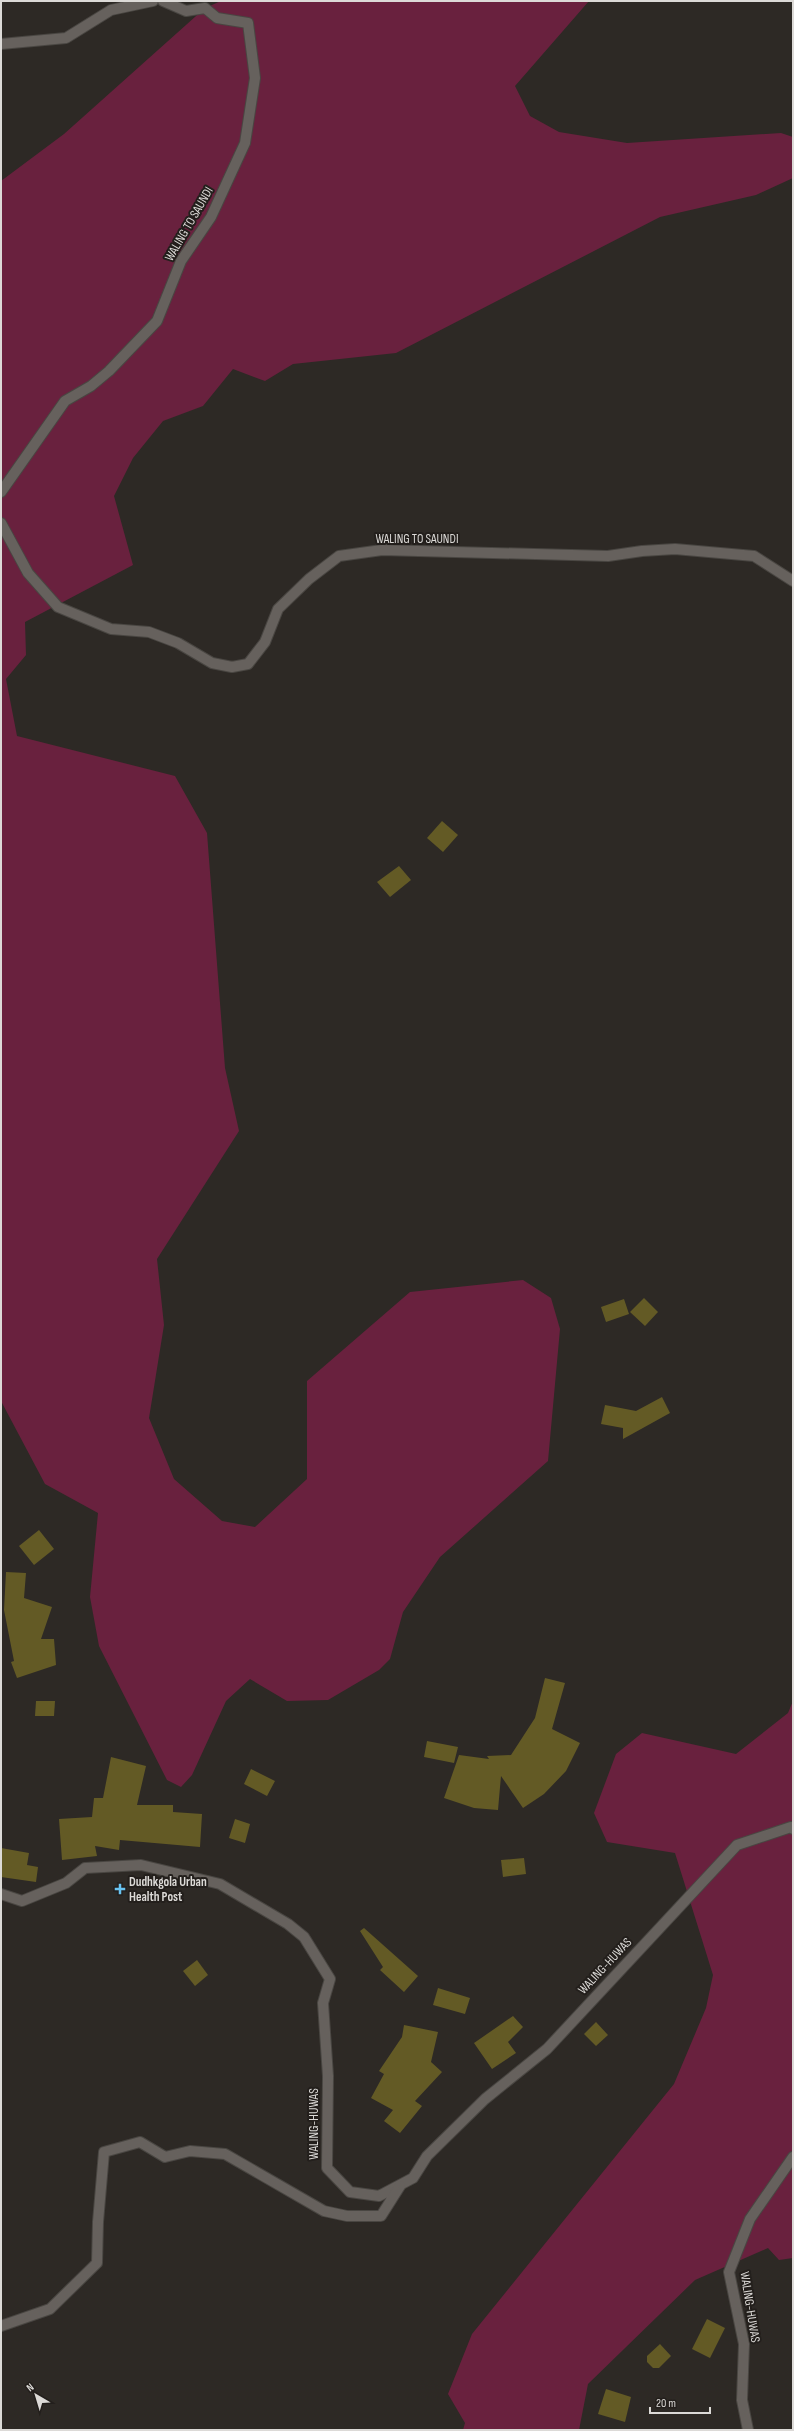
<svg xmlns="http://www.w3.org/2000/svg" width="794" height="2431" font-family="'Sofia Sans Condensed',sans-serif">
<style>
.green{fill:#69213e}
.building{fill:#635a25}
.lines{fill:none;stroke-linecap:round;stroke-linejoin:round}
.minor-casing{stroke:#494642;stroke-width:12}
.minor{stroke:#66615d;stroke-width:10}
.poi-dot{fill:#69c3f1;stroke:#231f1c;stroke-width:1.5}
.labels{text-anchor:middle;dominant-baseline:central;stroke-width:4;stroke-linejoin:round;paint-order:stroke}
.street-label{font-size:13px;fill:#dcdad7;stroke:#231f1c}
.poi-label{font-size:13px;font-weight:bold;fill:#dcdad7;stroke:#231f1c;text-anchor:start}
</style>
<rect width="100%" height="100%" fill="#2d2925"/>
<!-- green -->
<g class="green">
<path d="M221,1h368l-74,85 15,30 29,16 68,11 154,-10 12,4v41l-37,17 -96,22 -264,136 -103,11 -28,17 -32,-12 -30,37 -40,15 -30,37 -19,38 19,69 -108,57 1,33 -20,24 11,57 158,40 32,57 18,235 14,63 -82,128 7,66 -15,93 25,61 48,42 33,6 52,-48v-98l103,-89 113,-12 28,18 9,31 -12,132 -108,96 -37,55 -13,47 -11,11 -51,30 -41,1 -37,-22 -24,22 -34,74 -11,12 -14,-7 -68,-134 -9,-49 8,-84 -53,-29 -44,-83v-1220l63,-47 141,-126z"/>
<path d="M793,1701v557l-14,2 -11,-12 -73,32 -107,104 -9,46h-116l2,-7 -17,-29 24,-60 202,-250 32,-76 7,-33 -38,-122 -68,-11 -13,-29 22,-59 26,-21 94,21 52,-41z"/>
</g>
<!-- building -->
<g class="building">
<path d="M442,821l16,14 -15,17 -16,-14z"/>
<path d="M399,866l12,14 -21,17 -13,-15z"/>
<path d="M644,1298l14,14 -13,14 -15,-14z"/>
<path d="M624,1299l5,15 -23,8 -5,-15z"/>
<path d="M662,1397l8,16 -47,26v-11l-22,-4 4,-19 31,6z"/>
<path d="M39,1530l15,19 -20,16 -15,-19z"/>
<path d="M6,1572l20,1 -2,25 28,9 -11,32h13l2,26 -39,13 -6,-16 3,-1 -10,-51z"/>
<path d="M545,1678l20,5 -13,46 28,14 -14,28 -22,23 -21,14 -22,-32 -3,34 -24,-2 -30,-10 15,-43 30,4 -2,-3 24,-1 24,-37z"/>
<path d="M36,1701h19l-1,15h-19z"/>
<path d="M427,1741l31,6 -4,16 -30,-6z"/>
<path d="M111,1757l35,9 -9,39h36v7l29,2 -2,33 -80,-7 -1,10 -24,-4 2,10 -35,4 -3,-41 33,-2 2,-19h9z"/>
<path d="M251,1769l24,12 -8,15 -23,-12z"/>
<path d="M235,1819l15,5 -5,19 -16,-5z"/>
<path d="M1,1848l28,5 -2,12 11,2 -2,15 -35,-5z"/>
<path d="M524,1858l2,16 -23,3 -2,-17z"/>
<path d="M364,1928l54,48 -14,16 -24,-22 3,-3 -23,-36z"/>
<path d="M197,1960l11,15 -13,11 -12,-15z"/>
<path d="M438,1988l32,10 -5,16 -32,-9z"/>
<path d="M513,2016l10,11 -15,15 8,11 -24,16 -18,-26z"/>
<path d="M596,2022l12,13 -12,11 -12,-12z"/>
<path d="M404,2025l34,7 -7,30 11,10 -27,29 7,5 -22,27 -16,-12 9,-11 -22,-12 13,-24 -5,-3 23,-34z"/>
<path d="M707,2319l18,9 -15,30 -18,-9z"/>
<path d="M660,2344l11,12 -12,12h-6l-6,-6v-6z"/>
<path d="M606,2389l25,8 -6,25 -27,-8z"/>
</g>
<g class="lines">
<!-- minor casing -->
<g class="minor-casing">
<g id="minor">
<path d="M1,44l65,-6 45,-28 42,-9"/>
<path d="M1,492l64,-91 26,-15 18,-15 48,-50 24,-60 30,-44 34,-74 10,-65 -7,-55 -31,-5 -12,-10 -19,3 -23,-10"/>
<path d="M1,523l27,50 30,34 53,22 38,3 29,11 34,20 20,4 16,-3 17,-22 13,-33 31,-30 30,-23 43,-6 226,6 34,-5 33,-2 79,7 39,25"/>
<path d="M1,1894l21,7 44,-18 19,-15 56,-3 79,19 68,40 16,13 26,42 -7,24 5,73 -1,92 23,24 29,4 34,-18 14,-22 58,-57 62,-50 190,-204 54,-18 2,2"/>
<path d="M1,2326l49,-17 47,-46 1,-41 6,-70 36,-10 25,15 25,-6 35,3 99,57 23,5h34l19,-30"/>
<path d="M748,2430l-6,-30 2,-56 -15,-72 21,-53 43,-62"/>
</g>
</g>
<!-- minor -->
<use href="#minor" class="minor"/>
</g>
<!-- markers -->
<path class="poi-dot" d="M118 1883h4v4h4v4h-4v4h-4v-4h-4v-4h4z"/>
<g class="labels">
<!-- street labels -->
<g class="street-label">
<text transform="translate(189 224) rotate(-60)">WALING TO SAUNDI</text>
<text x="417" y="539">WALING TO SAUNDI</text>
<text transform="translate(605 1966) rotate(-47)">WALING-HUWAS</text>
<text transform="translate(314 2124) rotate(-90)">WALING-HUWAS</text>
<text transform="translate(750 2307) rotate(81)">WALING-HUWAS</text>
</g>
<!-- poi labels -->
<g class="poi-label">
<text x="129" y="1882">Dudhkgola Urban<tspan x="129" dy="15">Health Post</tspan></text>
</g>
</g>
<!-- border -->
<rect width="794" height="2431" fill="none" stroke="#dcdad7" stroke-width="4"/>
<!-- north arrow -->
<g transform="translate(36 2395) rotate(322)" stroke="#231f1c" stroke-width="3" paint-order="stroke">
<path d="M0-3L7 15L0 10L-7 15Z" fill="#dcdad7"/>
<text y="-6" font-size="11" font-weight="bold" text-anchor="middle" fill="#dcdad7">N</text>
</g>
<!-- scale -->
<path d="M650 2407v6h60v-6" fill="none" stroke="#dcdad7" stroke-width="2"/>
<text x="656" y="2407" font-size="12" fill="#dcdad7" stroke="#231f1c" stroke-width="3" paint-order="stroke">20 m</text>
</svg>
